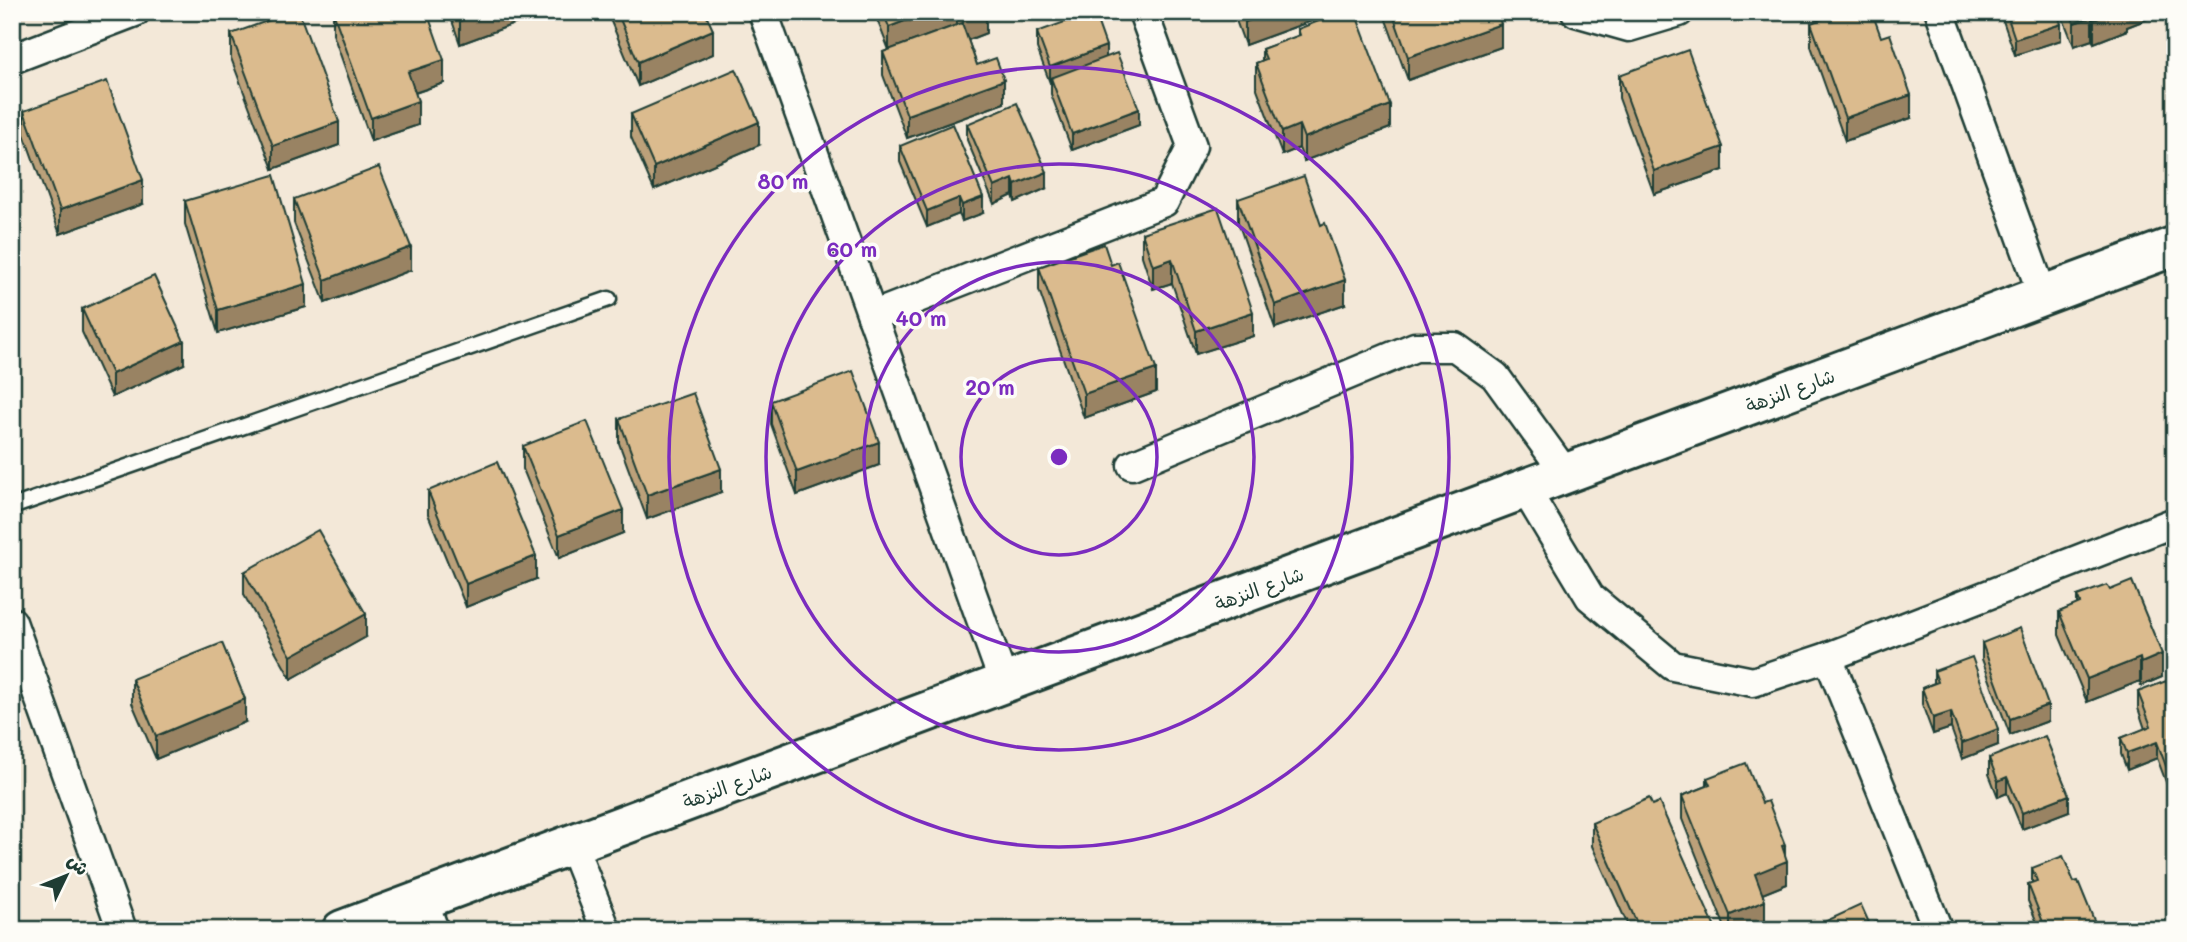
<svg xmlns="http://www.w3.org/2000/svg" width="2187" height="942" font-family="Mali,'Playpen Sans Arabic',sans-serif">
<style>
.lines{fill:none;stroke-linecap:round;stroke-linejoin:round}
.lane-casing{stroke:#1f3d34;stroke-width:19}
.street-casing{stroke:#1f3d34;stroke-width:33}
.secondary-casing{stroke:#1f3d34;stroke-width:44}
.lane{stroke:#fdfcf7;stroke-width:14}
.street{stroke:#fdfcf7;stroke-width:28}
.secondary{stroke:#fdfcf7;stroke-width:38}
.wall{fill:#bca17a;stroke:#1f3d34;stroke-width:2}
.shaded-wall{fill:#998363;stroke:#1f3d34;stroke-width:2}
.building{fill:#dbbb8e;stroke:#1f3d34;stroke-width:2}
.ring{fill:none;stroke:#7b2cbf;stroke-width:3.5}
.labels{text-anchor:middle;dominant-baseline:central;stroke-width:7;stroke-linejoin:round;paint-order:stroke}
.street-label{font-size:19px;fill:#1f3d34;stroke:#fdfcf7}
.centre{fill:#7b2cbf;stroke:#fdfcf7;stroke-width:3.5}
.ring-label{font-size:21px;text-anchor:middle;font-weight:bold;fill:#7b2cbf;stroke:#fdfcf7;stroke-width:7;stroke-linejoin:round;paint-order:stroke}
</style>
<rect width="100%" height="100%" fill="#f3e8d8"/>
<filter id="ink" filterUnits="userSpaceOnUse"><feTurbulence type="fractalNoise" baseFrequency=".0143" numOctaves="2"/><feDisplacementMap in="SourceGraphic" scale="14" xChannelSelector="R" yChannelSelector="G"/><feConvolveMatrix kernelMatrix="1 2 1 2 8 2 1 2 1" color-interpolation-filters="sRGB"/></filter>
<g filter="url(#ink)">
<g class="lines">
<!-- lane casing -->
<g class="lane-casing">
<path id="lane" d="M12,507l597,-208"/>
</g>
<!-- street casing -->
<g class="street-casing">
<g id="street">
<path d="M763,12l241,671"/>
<path d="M1576,12l53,15 50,-15"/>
<path d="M1940,12l103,284"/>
<path d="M12,59l123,-47"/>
<path d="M872,316l292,-114 28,-56 -49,-134"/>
<path d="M1132,465l283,-118h40l40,29 71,98"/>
<path d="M1525,489l65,108 83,69 80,16 75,-25 347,-135"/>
<path d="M12,622l110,308"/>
<path d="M1828,657l110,273"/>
<path d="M572,844l34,86"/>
<path d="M423,900l11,30"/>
</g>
</g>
<!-- secondary casing -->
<g class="secondary-casing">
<path id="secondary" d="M342,930l1833,-684"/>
</g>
<!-- lane -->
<use href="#lane" class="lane"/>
<!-- street -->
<use href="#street" class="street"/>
<!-- secondary -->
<use href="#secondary" class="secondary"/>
</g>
<!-- wall -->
<g class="wall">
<path d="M333,12l111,71 -29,10 3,32 -47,16 -38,-107z"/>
<path d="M449,12h95v1l-84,31z"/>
<path d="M607,12h98l8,42 -75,32z"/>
<path d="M861,12h125v21l-18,7 9,25 27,38 -97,35 -24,-63v-23l6,-2 -15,-38 -12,5z"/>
<path d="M1233,12h100v1l-88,32z"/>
<path d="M1386,12h111l4,35 -93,33 -22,-60z"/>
<path d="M2000,12h57l4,28 -46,15z"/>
<path d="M2057,12h93v6l-23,9v3l-33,13 -2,-3 -18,6 -12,-30 -3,1z"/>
<path d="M1811,23l100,95 -66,23 -34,-95z"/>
<path d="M1298,29l92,99 -86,33 -5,-13 -17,7 -26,-69v-23l6,-2v-12l36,-13z"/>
<path d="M1037,32l69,25 33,68 -67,25 -21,-56v-11h-1l-13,-35z"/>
<path d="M231,34l108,111 -66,24 -42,-111z"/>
<path d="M1619,75l104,95 -69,24 -35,-96z"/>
<path d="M24,111l119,93 -83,30 -36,-100z"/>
<path d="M631,114l128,31 -105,45 -23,-53z"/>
<path d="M967,124l80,64 -32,14 -2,-7 -19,9 -27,-64z"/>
<path d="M900,146l83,67 -21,8 -3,-7 -32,13 -27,-65z"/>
<path d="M294,199l117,71 -86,33 -31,-80z"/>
<path d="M1238,199l107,105 -70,24 -37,-106z"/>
<path d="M185,201l121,106 -88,26 -33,-109z"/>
<path d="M1142,233l111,103 -57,18 -24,-71 -19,6 -11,-33z"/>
<path d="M1039,267l117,125 -72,26 -45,-128z"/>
<path d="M82,309l102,55 -72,33 -30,-65z"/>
<path d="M771,401l108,64 -82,30 -26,-71z"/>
<path d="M619,419l102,73 -74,27 -28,-76z"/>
<path d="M523,446l100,87 -64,25 -36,-89z"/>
<path d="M428,491l108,88 -70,28 -38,-93z"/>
<path d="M244,572l122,65 -75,42 -47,-84z"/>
<path d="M2110,590l52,87 -21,9 -1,-5 -53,21 -28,-67v-23l18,-7v-9z"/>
<path d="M2175,638v39l-6,-14v-23z"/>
<path d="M1982,643l66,78 -38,14 -28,-76z"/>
<path d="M1934,671l64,74 -36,14 -11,-31 -18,6 -11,-30v-16l12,-5z"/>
<path d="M132,679l113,43 -89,37 -24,-56z"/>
<path d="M2138,692l37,10 -6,88 -12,-32 -30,12 -6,-16v-16l24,-9 -7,-21z"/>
<path d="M1989,758l80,53 -47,18 -15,-36 -9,4 -9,-23z"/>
<path d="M1707,778l55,25 23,54 2,27 -25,10 3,30 -13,6h-26l-44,-111v-23l25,-10z"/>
<path d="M1592,823l124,107h-86l-38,-84z"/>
<path d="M2032,868l42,14 24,48h-58l-12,-29v-17l4,-1z"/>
</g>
<!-- shaded-wall -->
<g class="shaded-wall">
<path d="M483,12h61v1l-84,31v-23z"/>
<path d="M862,12h12l-12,5z"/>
<path d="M928,12h29v13l-68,25v-23z"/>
<path d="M980,12h6v21l-23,9v-23z"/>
<path d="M1271,12l62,1 -88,32v-23z"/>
<path d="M2059,12h3v4l-3,1z"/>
<path d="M2113,12h37v6l-23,9v3l-33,13v-23z"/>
<path d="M2092,17v23l-18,6v-23z"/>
<path d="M1501,24v23l-93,33v-23z"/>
<path d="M2061,24v16l-46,15v-16z"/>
<path d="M713,30v24l-75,32v-24z"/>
<path d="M1106,46v16l-55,16v5h-1v-16z"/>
<path d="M444,60v23l-36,12v-23z"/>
<path d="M1004,80v23l-97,35v-23z"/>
<path d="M1911,95v23l-66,23v-23z"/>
<path d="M418,101v24l-47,16v-23z"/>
<path d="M1390,105v23l-86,33v-23z"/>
<path d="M1139,109v16l-67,25v-16z"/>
<path d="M339,122v23l-66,24v-23z"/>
<path d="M759,122v23l-105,45v-23z"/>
<path d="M1299,125v23l-17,7v-23z"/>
<path d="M1723,147v23l-69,24v-23z"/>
<path d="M1047,172v16l-32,14v-17z"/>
<path d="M1013,179v16l-19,9v-17z"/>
<path d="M143,180v24l-83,30v-24z"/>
<path d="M983,197v16l-21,8v-16z"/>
<path d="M959,198v16l-32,13v-16z"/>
<path d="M411,247v23l-86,33v-23z"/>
<path d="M1172,259v24l-19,6v-23z"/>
<path d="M1345,280v24l-70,24v-23z"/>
<path d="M306,284v23l-88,26v-23z"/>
<path d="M1253,312v24l-57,18v-23z"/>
<path d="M184,341v23l-72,33v-23z"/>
<path d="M1156,369v23l-72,26v-24z"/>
<path d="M879,442v23l-82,30v-23z"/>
<path d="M721,469v23l-74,27v-24z"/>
<path d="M623,510v23l-64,25v-23z"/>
<path d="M536,556v23l-70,28v-23z"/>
<path d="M366,614v23l-75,42v-23z"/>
<path d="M2162,654v23l-21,9v-23z"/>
<path d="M2140,658v23l-53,21v-23z"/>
<path d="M245,699v23l-89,37v-23z"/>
<path d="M2048,705v16l-38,14v-16z"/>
<path d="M1951,712v16l-18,6v-16z"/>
<path d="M1998,729v16l-36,14v-16z"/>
<path d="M2157,742v16l-30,12v-17z"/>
<path d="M2175,771v17l-6,2v-16z"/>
<path d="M2007,777v16l-9,4v-16z"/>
<path d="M2069,795v16l-47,18v-16z"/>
<path d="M1785,845v17l2,-1v23l-32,13v-23l27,-28z"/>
<path d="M1765,901v23l-13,6h-22v-15z"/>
<path d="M2046,921v9h-3v-8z"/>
</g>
<!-- building -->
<g class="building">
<path d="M292,12h7l40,110 -66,24 -42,-112z"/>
<path d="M333,12h94l17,48 -36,12 10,29 -47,17z"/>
<path d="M457,12h26l-23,9z"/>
<path d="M617,12h88l8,18 -75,32z"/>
<path d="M883,12h45l-39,15z"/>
<path d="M961,12h19l-17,7z"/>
<path d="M1092,12h2l12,34 -56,21 -13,-35z"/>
<path d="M1242,12h29l-26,10z"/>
<path d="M1342,12h13l35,93 -86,33 -5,-13 -17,7 -26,-69 10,-4 -4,-10 38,-14 -2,-6z"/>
<path d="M1392,12h105l4,12 -93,33z"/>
<path d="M1840,12h32l9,25 9,-3 21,61 -66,23 -34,-95z"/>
<path d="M2006,12h51l4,12 -46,15z"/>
<path d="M2070,12h43l-19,8 -2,-3 -18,6z"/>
<path d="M962,23l15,42 19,-7 8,22 -97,35 -24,-63z"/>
<path d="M1688,50l35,97 -69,24 -35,-96z"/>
<path d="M1117,53l22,56 -67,25 -21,-56z"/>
<path d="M736,69l23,53 -105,45 -23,-53z"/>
<path d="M107,81l36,99 -83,30 -36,-99z"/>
<path d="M1017,103l30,69 -32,13 -2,-6 -19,8 -27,-63z"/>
<path d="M953,124l30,73 -21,8 -3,-7 -32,13 -27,-65z"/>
<path d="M379,167l32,80 -86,33 -31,-81z"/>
<path d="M274,175l32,109 -88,26 -33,-109z"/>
<path d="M1304,176l17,49 4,-2 20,57 -70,25 -37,-106z"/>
<path d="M1218,208l35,104 -57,19 -24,-72 -19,7 -11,-33z"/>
<path d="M1104,244l7,21 7,-3 38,107 -72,25 -45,-127z"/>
<path d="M154,276l30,65 -72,33 -30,-65z"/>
<path d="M853,371l26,71 -82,30 -26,-71z"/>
<path d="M693,393l28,76 -74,26 -28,-76z"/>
<path d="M587,421l36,89 -64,25 -36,-89z"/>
<path d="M497,462l39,94 -70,28 -38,-93z"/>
<path d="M318,530l48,84 -75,42 -47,-84z"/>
<path d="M2132,581l30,73 -21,9 -1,-5 -53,21 -28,-67 21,-9 -3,-7 30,-11 3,5z"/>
<path d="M2020,628l28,77 -38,14 -28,-76z"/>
<path d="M2175,638v16l-6,-14z"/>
<path d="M222,643l23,56 -89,37 -24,-57z"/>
<path d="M1972,657l26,72 -36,14 -11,-31 -18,6 -11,-30 16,-6 -4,-11z"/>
<path d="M2166,681l9,21v69l-6,3 -12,-32 -30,11 -6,-15 30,-12 -13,-34z"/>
<path d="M2045,736l24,59 -47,18 -15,-36 -9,4 -9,-23z"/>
<path d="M1746,763l16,40 6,-2 17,44 -3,1 5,15 -32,13 10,27 -35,14 -48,-119 28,-11 -3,-7z"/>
<path d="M1649,798l3,7 7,-3 57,128h-76l-48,-107z"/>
<path d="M2063,856l11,26 4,-1 20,49h-28l-2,-4 -9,4h-10l-3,-9 -3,1 -15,-38 9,-3 -5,-13z"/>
<path d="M1861,905l9,20 6,-3 3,8h-54l-3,-7z"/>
</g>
</g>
<!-- distance rings -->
<g class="ring">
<circle cx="1059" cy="457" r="98"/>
<circle cx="1059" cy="457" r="195"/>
<circle cx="1059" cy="457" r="293"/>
<circle cx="1059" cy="457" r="390"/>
</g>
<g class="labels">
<!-- street labels -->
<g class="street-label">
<text transform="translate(1790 390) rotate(-20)">شارع النزهة</text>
<text transform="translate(1259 588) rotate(-20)">شارع النزهة</text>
<text transform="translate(727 786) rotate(-20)">شارع النزهة</text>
</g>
</g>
<circle cx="1059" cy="457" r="10" class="centre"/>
<g class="ring-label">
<text x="783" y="189">80 m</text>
<text x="852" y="257">60 m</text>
<text x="921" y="326">40 m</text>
<text x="990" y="395">20 m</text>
</g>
<!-- margin -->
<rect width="2187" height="942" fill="none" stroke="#fdfcf7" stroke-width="42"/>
<rect x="21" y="21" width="2145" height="900" fill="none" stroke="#1f3d34" stroke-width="2.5" filter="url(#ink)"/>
<!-- north arrow -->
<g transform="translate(66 876) rotate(47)" stroke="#fdfcf7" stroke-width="5" paint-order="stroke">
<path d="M0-5L12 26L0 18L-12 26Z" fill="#1f3d34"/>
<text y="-10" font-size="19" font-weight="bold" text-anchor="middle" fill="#1f3d34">ش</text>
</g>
</svg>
